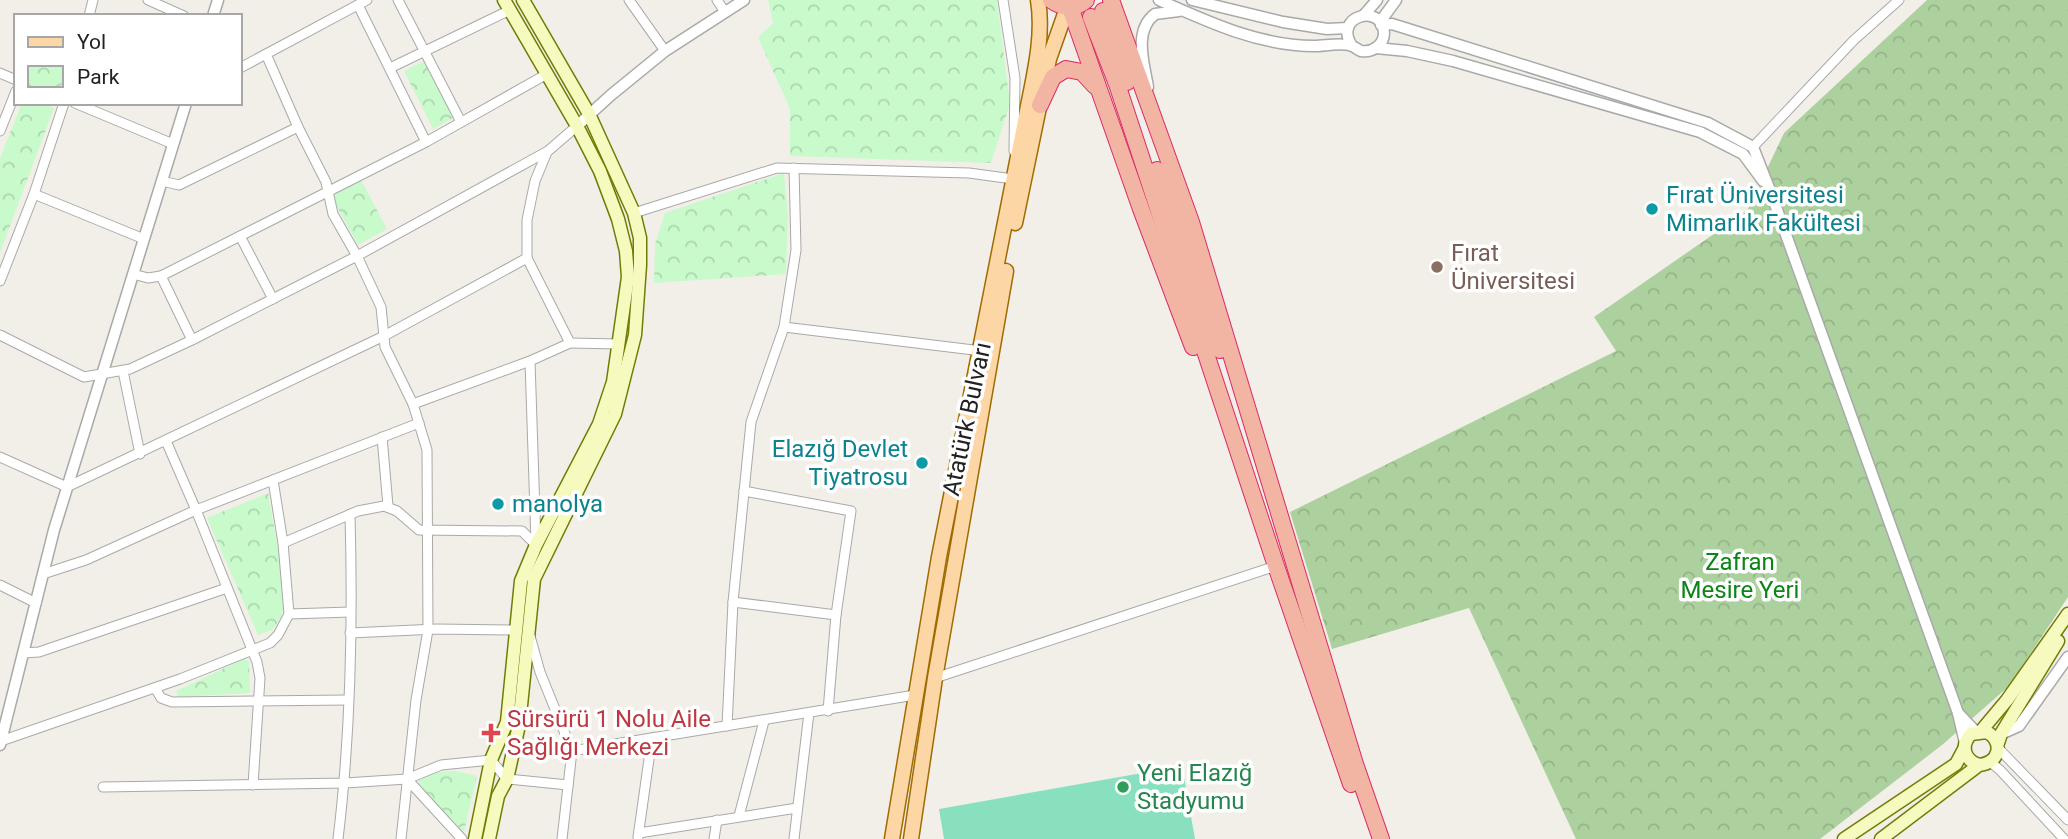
<svg xmlns="http://www.w3.org/2000/svg" width="2068" height="839" font-family="Roboto,sans-serif">
<style>
.forest{fill:url(#forest-crowns)}
.park{fill:url(#park-crowns)}
.pitch{fill:#88e0be}
.lines{fill:none;stroke-linecap:round;stroke-linejoin:round}
.minor-casing{stroke:#a9a9a9;stroke-width:11}
.tertiary-casing{stroke:#a9a9a9;stroke-width:13}
.secondary-casing{stroke:#707d05;stroke-width:15}
.primary-casing{stroke:#a06b00;stroke-width:17}
.trunk-casing{stroke:#dc2a67;stroke-width:18}
.minor{stroke:#fff;stroke-width:9}
.tertiary{stroke:#fff;stroke-width:10}
.secondary{stroke:#f7fabf;stroke-width:12}
.primary{stroke:#fcd6a4;stroke-width:14}
.trunk{stroke:#f2b4a3;stroke-width:16}
.culture-dot{fill:#0f9aa8;stroke:#fff;stroke-width:2.5}
.education-dot{fill:#8d6e63;stroke:#fff;stroke-width:2.5}
.health-dot{fill:#e0444e;stroke:#fff;stroke-width:2.5}
.leisure-dot{fill:#2e9e5b;stroke:#fff;stroke-width:2.5}
.labels{text-anchor:middle;dominant-baseline:central;stroke-width:7;stroke-linejoin:round;paint-order:stroke}
.culture-label{font-size:24px;fill:#0d838f;stroke:#fff;text-anchor:start}
.education-label{font-size:24px;fill:#785e54;stroke:#fff;text-anchor:start}
.street-label{font-size:24px;fill:#222;stroke:#fff}
.park-label{font-size:24px;fill:#0c8416;stroke:#fff}
.health-label{font-size:24px;fill:#be3a42;stroke:#fff;text-anchor:start}
.leisure-label{font-size:24px;fill:#27864d;stroke:#fff;text-anchor:start}
</style>
<defs>
<pattern id="forest-crowns" width="20" height="18" patternUnits="userSpaceOnUse" patternTransform="scale(1.75)"><rect width="20" height="18" fill="#add19e"/><path d="M2 6a3 3 0 1 1 6 0M12 15a3 3 0 1 1 6 0" fill="none" stroke="#95b388"/></pattern>
<pattern id="park-crowns" width="20" height="18" patternUnits="userSpaceOnUse" patternTransform="scale(1.75)"><rect width="20" height="18" fill="#c8facc"/><path d="M2 6a3 3 0 1 1 6 0M12 15a3 3 0 1 1 6 0" fill="none" stroke="#acd6af"/></pattern>
</defs>
<rect width="100%" height="100%" fill="#f2efe9"/>
<!-- forest -->
<path class="forest" d="M1927,0h141v597l-59,89 -67,59 -122,94h-244l-107,-231 -137,41 -42,-137 326,-161 -22,-34 153,-106 37,-78z"/>
<!-- park -->
<g class="park">
<path d="M768,0h229l13,104 -19,59 -201,-7v-47l-32,-72 15,-14z"/>
<path d="M424,61l29,57 -20,11 -29,-58z"/>
<path d="M22,103h20l12,5 -54,145v-95z"/>
<path d="M784,173l4,44 -2,57 -132,9 1,-39 10,-31z"/>
<path d="M361,180l26,49 -29,16 -27,-49z"/>
<path d="M268,493l19,106 -7,20 -8,11 -14,5 -51,-117z"/>
<path d="M244,659l5,2 1,32 -72,4 -2,-6z"/>
<path d="M455,771l22,5 -13,56 -37,-36 -9,-15 16,-9z"/>
</g>
<!-- pitch -->
<path class="pitch" d="M1182,766l13,73h-251l-5,-30z"/>
<g class="lines">
<!-- minor casing -->
<g class="minor-casing">
<g id="minor">
<path d="M148,0l36,16"/>
<path d="M398,0l63,122"/>
<path d="M629,0l36,51"/>
<path d="M717,0l8,12"/>
<path d="M1003,0l12,78 -1,73"/>
<path d="M358,5l68,137"/>
<path d="M89,16l4,-16"/>
<path d="M266,54l32,73 28,55 7,32 24,42 24,51 4,40 28,57 14,46 1,180 -12,70 -15,139"/>
<path d="M240,68l127,-68"/>
<path d="M390,68l120,-58"/>
<path d="M0,73l16,7"/>
<path d="M75,103l98,41"/>
<path d="M0,131l16,-40"/>
<path d="M1753,147l101,-107 45,-40"/>
<path d="M162,181l17,4 119,-58"/>
<path d="M34,194l110,45"/>
<path d="M634,213l143,-45 192,5 44,6v-3"/>
<path d="M240,236l33,63"/>
<path d="M133,274l15,4 13,-2"/>
<path d="M0,281l34,-87 30,-91"/>
<path d="M784,327l198,24"/>
<path d="M0,335l84,42 46,-8 62,-29 165,-84 191,-105 29,-25"/>
<path d="M192,340l-31,-64 265,-134 121,-68"/>
<path d="M570,343l49,1"/>
<path d="M530,361l6,182"/>
<path d="M123,371l17,83"/>
<path d="M413,404l117,-43 40,-18 -43,-85v-38l8,-39 12,-29"/>
<path d="M382,437l6,69"/>
<path d="M166,441l30,69 61,152 3,16 -7,107"/>
<path d="M0,457l67,30 317,-151 143,-78"/>
<path d="M744,491l107,20 -15,104 -8,96"/>
<path d="M283,543l75,-32 26,-5 13,5 22,19 103,1 14,14"/>
<path d="M43,574l43,-14 110,-50 223,-87"/>
<path d="M0,585l36,18"/>
<path d="M733,602l103,13"/>
<path d="M289,614l61,-2"/>
<path d="M350,633l87,-4 80,1"/>
<path d="M530,636l10,36 32,79 -10,88"/>
<path d="M23,653l16,-1 188,-64"/>
<path d="M935,678l341,-112"/>
<path d="M155,688l6,10 11,4 176,-2"/>
<path d="M727,726l6,-124 18,-180 33,-95 12,-77 -2,-82"/>
<path d="M1,741l179,-62 90,-36 8,-8 11,-21 -6,-71 -10,-63"/>
<path d="M1998,748l70,72"/>
<path d="M572,751l343,-56"/>
<path d="M1990,762l10,8 64,69"/>
<path d="M407,779l55,60"/>
<path d="M103,787l242,-4 62,-4 34,-14 50,-5 16,19 61,6"/>
<path d="M739,816l25,-95"/>
<path d="M639,833l158,-25"/>
<path d="M638,837l14,-99"/>
<path d="M338,839c13,-107 15,-216 12,-325"/>
<path d="M714,839l3,-19"/>
<path d="M794,839l15,-126"/>
</g>
</g>
<!-- tertiary casing -->
<g class="tertiary-casing">
<g id="tertiary">
<path d="M1159,0c49,22 101,46 155,46 11,0 28,-4 38,0 3,1 6,4 9,5 11,2 23,-6 23,-18 -1,-30 -52,-18 -32,13"/>
<path d="M1192,0l91,22 44,7 21,-1"/>
<path d="M1364,15l13,-15"/>
<path d="M213,16l5,-16"/>
<path d="M1380,22l16,-22"/>
<path d="M1381,25l11,-1 316,99 45,24 18,46 187,520"/>
<path d="M1376,48l31,3 46,10 247,71 43,22 20,27"/>
<path d="M1148,87c-4,-24 -15,-56 7,-73l24,-3"/>
<path d="M577,126l34,-31 54,-44 79,-51"/>
<path d="M2001,734l18,-8 49,-69"/>
<path d="M1965,743l-7,-30 18,19"/>
<path d="M0,745l54,-215 132,-427"/>
</g>
</g>
<!-- secondary casing -->
<g class="secondary-casing">
<g id="secondary">
<path d="M1981,731l26,-31 61,-86"/>
<path d="M1998,743l3,-9 57,-93"/>
<path d="M475,839l16,-79 16,-38 14,-141 15,-36 63,-121 14,-42 15,-105 -2,-26 -8,-32 -18,-48 -23,-45 -73,-126"/>
<path d="M489,839l9,-43 9,-17 12,-54 15,-146 81,-165 20,-79 5,-70v-27l-6,-25 -45,-99 -66,-114"/>
<path d="M1844,839l112,-75 8,-15"/>
<path d="M1881,839l98,-74c21,-2 25,-23 8,-33l-16,2c-11,12 -7,26 8,31"/>
</g>
</g>
<!-- primary casing -->
<g class="primary-casing">
<g id="primary">
<path d="M1015,223l34,-164 18,-51"/>
<path d="M892,839l47,-282 88,-446c7,-36 17,-75 11,-111"/>
<path d="M911,839l24,-161 71,-407"/>
</g>
</g>
<!-- trunk casing -->
<g class="trunk-casing">
<g id="trunk">
<path d="M1051,0c11,8 24,10 35,0"/>
<path d="M1111,0l80,222 164,542 26,75"/>
<path d="M1070,7l71,202 52,138"/>
<path d="M1103,11l24,71"/>
<path d="M1091,17l26,67 159,482 75,218"/>
<path d="M1040,105l13,-28 13,-8 16,3 13,14"/>
<path d="M1157,170l63,180"/>
</g>
</g>
<!-- minor -->
<use href="#minor" class="minor"/>
<!-- tertiary -->
<use href="#tertiary" class="tertiary"/>
<!-- secondary -->
<use href="#secondary" class="secondary"/>
<!-- primary -->
<use href="#primary" class="primary"/>
<!-- trunk -->
<use href="#trunk" class="trunk"/>
</g>
<!-- markers -->
<g class="culture-dot">
<circle cx="1652" cy="209" r="7"/>
<circle cx="922" cy="463" r="7"/>
<circle cx="498" cy="504" r="7"/>
</g>
<circle class="education-dot" cx="1437" cy="267" r="7"/>
<path class="health-dot" d="M487.5 722.5h7v7h7v7h-7v7h-7v-7h-7v-7h7z"/>
<circle class="leisure-dot" cx="1123" cy="787" r="7"/>
<g class="labels">
<!-- culture labels -->
<g class="culture-label">
<text x="1666" y="195">Fırat Üniversitesi<tspan x="1666" dy="28">Mimarlık Fakültesi</tspan></text>
<text x="908" y="449" text-anchor="end">Elazığ Devlet<tspan x="908" dy="28">Tiyatrosu</tspan></text>
<text x="512" y="504">manolya</text>
</g>
<!-- education labels -->
<g class="education-label">
<text x="1451" y="253">Fırat<tspan x="1451" dy="28">Üniversitesi</tspan></text>
</g>
<!-- street labels -->
<g class="street-label">
<text transform="translate(967 419) rotate(-78)">Atatürk Bulvarı</text>
</g>
<!-- park labels -->
<g class="park-label">
<text x="1740" y="562">Zafran<tspan x="1740" dy="28">Mesire Yeri</tspan></text>
</g>
<!-- health labels -->
<g class="health-label">
<text x="507" y="719">Sürsürü 1 Nolu Aile<tspan x="507" dy="28">Sağlığı Merkezi</tspan></text>
</g>
<!-- leisure labels -->
<g class="leisure-label">
<text x="1137" y="773">Yeni Elazığ<tspan x="1137" dy="28">Stadyumu</tspan></text>
</g>
</g>
<!-- legend -->
<rect x="14" y="14" width="228" height="91" fill="#ffffff" stroke="#a7a7a7" stroke-width="2"/>
<rect x="28" y="37" width="35" height="10" fill="#fcd6a4" stroke="#a7a7a7" stroke-width="2"/>
<text x="77" y="49" font-size="21" fill="#222222">Yol</text>
<rect x="28" y="66" width="35" height="21" fill="url(#park-crowns)" stroke="#a7a7a7" stroke-width="2"/>
<text x="77" y="84" font-size="21" fill="#222222">Park</text>
</svg>
